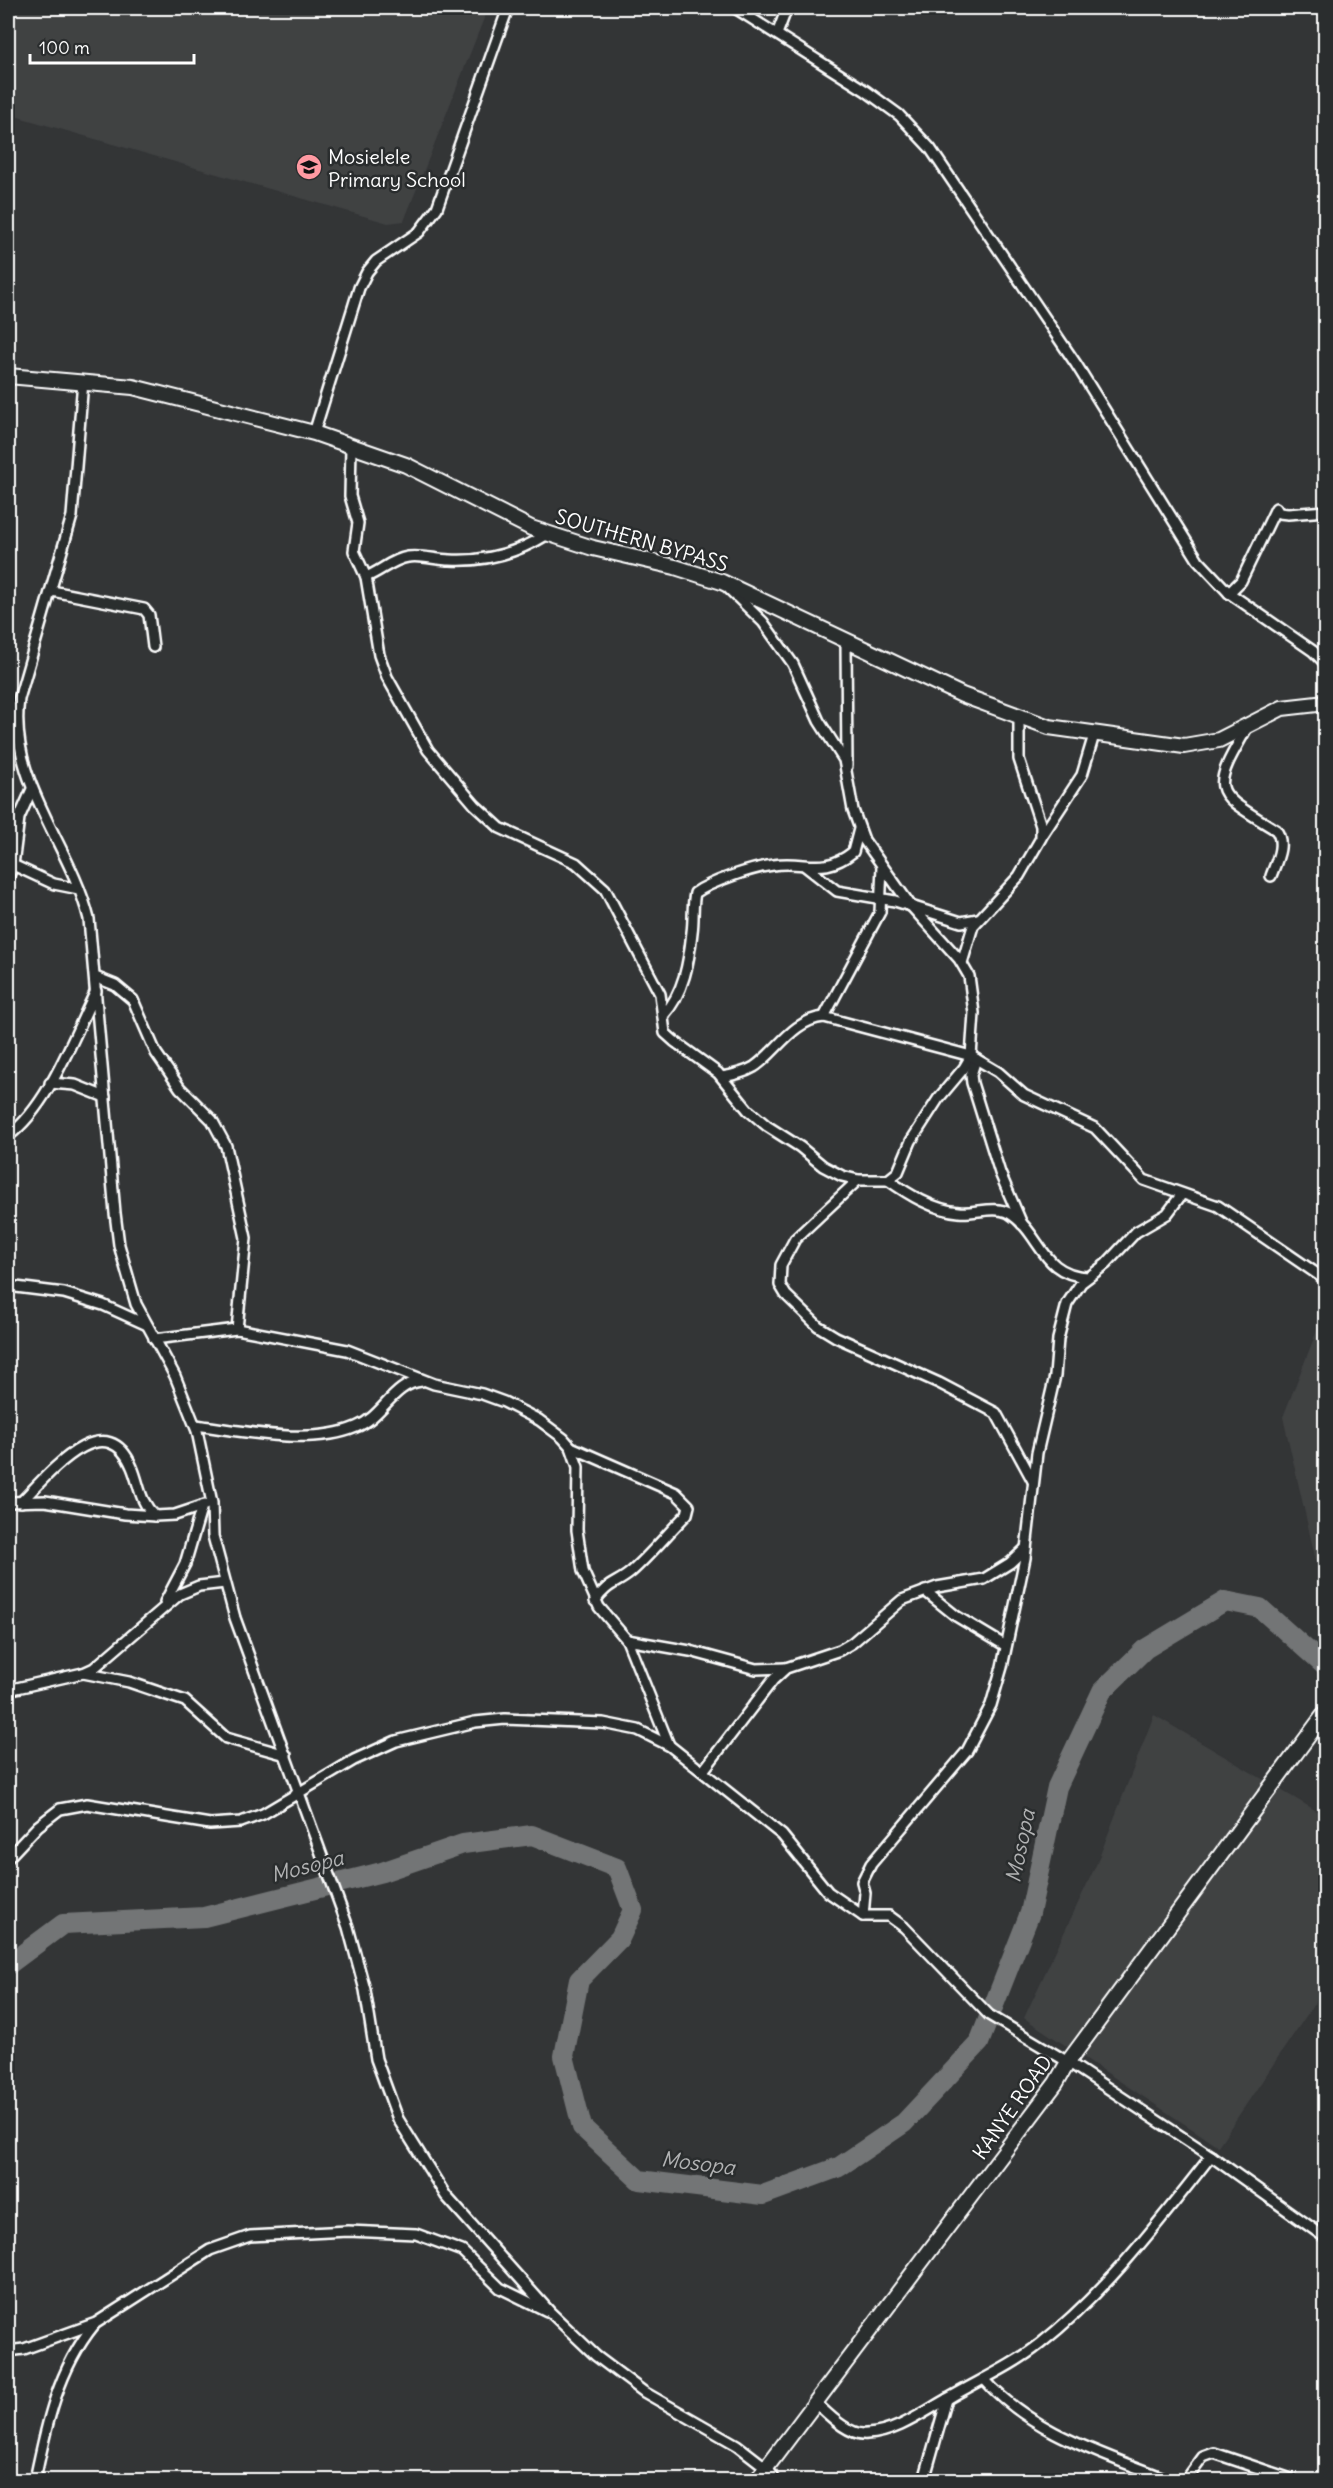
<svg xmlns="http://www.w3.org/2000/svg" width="1333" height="2488" font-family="Delius,sans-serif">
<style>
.built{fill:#404243}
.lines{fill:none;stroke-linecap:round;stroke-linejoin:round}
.river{stroke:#737576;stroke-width:20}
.street-casing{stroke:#fff;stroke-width:14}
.secondary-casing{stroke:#fff;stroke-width:18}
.street{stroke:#2a2d2e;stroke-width:9}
.secondary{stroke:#2a2d2e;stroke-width:14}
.labels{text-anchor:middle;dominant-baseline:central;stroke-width:5;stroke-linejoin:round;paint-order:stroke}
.poi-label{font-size:20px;fill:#fff;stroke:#2a2d2e;text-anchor:start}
.street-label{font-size:20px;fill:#fff;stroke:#2a2d2e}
.water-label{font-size:21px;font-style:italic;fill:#b2b3b4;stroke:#2a2d2e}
</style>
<rect width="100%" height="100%" fill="#333536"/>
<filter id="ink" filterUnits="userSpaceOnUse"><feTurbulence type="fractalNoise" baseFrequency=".0167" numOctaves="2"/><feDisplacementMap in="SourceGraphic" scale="12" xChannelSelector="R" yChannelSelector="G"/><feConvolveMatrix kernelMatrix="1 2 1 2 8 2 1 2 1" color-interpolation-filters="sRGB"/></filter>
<g filter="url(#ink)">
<!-- built -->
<g class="built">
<path d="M8,8h480l-84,213 -16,2 -380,-109z"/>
<path d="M1325,1310h1l-1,269 -6,-5 -36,-157z"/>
<path d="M1154,1715l171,101v172l-107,158 -194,-128 73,-155z"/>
</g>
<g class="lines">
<!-- river -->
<path class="river" d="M8,1965l55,-41 141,-7 178,-45 81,-28 69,-9 85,33 16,42 -13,28 -41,42 -15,76 18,71 57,53 124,15 76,-28 65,-44 75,-80 51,-130 27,-126 45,-96 43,-42 80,-48 35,7 66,59"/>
<!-- street casing -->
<g class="street-casing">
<g id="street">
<path d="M735,8l131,83 33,24 31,33 146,216 122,196 31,33 84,58 13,13"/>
<path d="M777,34l10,-26"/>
<path d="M83,381l-11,135 -53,183c-11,83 51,144 70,220l26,294 4,32 17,59 39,72 22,55 15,72 1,33 22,82 113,309 17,63 11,69 22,60 48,77 104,116 46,44 48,36 93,53 31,24 7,11"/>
<path d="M314,433l45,-145 8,-16 9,-11 43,-29 18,-24 71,-200"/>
<path d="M351,446l-1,50 8,27 -4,28 12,26 13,78 8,22 41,73 47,55 25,23 76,35 29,26 55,105 5,39 9,8 44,32 30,37 19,16 33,21 23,19 19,10 16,4h30l10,-8 13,-31 27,-42 26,-31 7,-12 3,-43 -5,-37 -10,-17 -48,-53 -47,-66 -11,-30 -9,-50 -25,-39 -26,-57 -30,-42 -34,-33"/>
<path d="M366,577c15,-6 27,-18 42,-20 15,-2 28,3 42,3 35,2 69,-8 98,-26"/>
<path d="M52,591l92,18 5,6 4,32"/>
<path d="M1229,593l12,-12 35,-73 3,5 9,1 38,-3"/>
<path d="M846,641l1,125"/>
<path d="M1248,726c-39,68 -36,64 28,104 10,14 0,32 -5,46"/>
<path d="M1042,836l40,-61 12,-40"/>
<path d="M13,865l41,19 25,5"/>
<path d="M805,866l32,25 58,10 66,21 17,-3"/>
<path d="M8,878l5,-13 6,-47 13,-29"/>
<path d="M962,963l11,-37 46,-50 22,-38v-12l-22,-67v-42"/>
<path d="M95,977l20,8 18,15 23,53 24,35 32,32 14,26 20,92 -9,91"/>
<path d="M663,1016c21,-23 26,-54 29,-84 2,-13 0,-26 3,-39 17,-12 57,-25 78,-28 33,-5 50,11 80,-13l6,-23"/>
<path d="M824,1017l56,-105 2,-46"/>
<path d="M976,1059l-5,16 1,8 28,90 22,51"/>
<path d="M722,1077c11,-2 22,-4 32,-10 23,-15 38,-47 70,-50l147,39 27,16 26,23 71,33 49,52 74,26 108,74"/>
<path d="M50,1083l25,2 30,12"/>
<path d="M8,1136c41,-30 65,-99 88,-145"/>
<path d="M858,1180l-63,59 -14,26 -1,20 6,10 32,31 18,11 103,46 57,30 37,68"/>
<path d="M888,1180c20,14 45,30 71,32 15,2 36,-7 50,1 33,20 31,62 79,64"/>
<path d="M8,1286l56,7 39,12 44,20"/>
<path d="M154,1339l83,-10 110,21 87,34 48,10 22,8 35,18 24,18 8,9 7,20 -1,63 6,41 16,36 28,33 42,105"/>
<path d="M195,1425c48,6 116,21 161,2 27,-10 37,-44 66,-46"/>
<path d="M571,1447l105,46 13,13 -2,8c-19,19 -36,40 -56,58 -14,12 -24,11 -36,29"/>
<path d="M8,1502l37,-1 80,13 30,2 20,-1 27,-9"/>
<path d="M21,1502c25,-25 84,-99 111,-35 8,19 7,34 23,49"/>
<path d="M925,1591l31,25 50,30"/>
<path d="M165,1602l20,-38 17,-58 3,-1"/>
<path d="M627,1640l63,11 66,18 30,-1"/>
<path d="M83,1673l46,9 56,19 41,37 60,17"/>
<path d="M8,1690l75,-17 11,-5 86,-74 19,-8 26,-3"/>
<path d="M703,1771l70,-91 13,-12 54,-18 12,-7 50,-43 35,-13 47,-8 26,-16 16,-15"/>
<path d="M8,1858l30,-32 22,-17 27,-5 123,20 31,-2 22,-8 91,-54 42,-19 79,-19 30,-3 98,4 35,7 32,16 112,89 46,57 35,24h26l15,11 85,88 79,47 143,94 115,82"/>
<path d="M863,1916l2,-23 -3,-11 9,-18 96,-113 24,-46 11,-38 23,-109 12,-105 18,-77 3,-37 9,-35 14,-21 25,-19 30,-32 31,-18 15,-20"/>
<path d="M8,2351l16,-2 72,-26 114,-73 40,-14 98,-5 68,3 46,17 38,37 47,23"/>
<path d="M984,2379c47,54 120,75 185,101"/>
<path d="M817,2404c12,11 32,32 50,30 29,-1 58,-23 82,-36 31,-18 63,-32 91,-54 66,-52 119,-122 171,-188"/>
<path d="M35,2480c11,-54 23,-111 59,-155"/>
<path d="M924,2480l23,-81"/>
<path d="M1186,2480l17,-23 11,-4 80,27"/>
</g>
</g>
<!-- secondary casing -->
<g class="secondary-casing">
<g id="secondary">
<path d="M8,376l125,11 181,46 92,32 125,63 62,20 82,19 47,15 240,113 87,32 135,19 35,-6 63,-32 44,-5"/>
<path d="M757,2480l299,-397 12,-21 258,-350"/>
</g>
</g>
<!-- street -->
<use href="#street" class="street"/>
<!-- secondary -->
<use href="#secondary" class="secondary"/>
</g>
</g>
<!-- icons -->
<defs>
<g id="school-disc" transform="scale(1.35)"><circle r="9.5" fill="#ff9aa2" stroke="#2a2d2e"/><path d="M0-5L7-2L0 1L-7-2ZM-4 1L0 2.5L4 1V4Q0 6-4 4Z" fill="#111"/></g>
</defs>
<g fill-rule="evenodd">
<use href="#school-disc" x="309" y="167"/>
</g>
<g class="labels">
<!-- poi labels -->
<g class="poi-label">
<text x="328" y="156">Mosielele<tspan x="328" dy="23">Primary School</tspan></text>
</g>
<!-- street labels -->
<g class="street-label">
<text transform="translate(642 540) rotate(16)">SOUTHERN BYPASS</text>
<text transform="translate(1012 2107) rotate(-55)">KANYE ROAD</text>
</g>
<!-- water labels -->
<g class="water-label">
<text transform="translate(1020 1846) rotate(-78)">Mosopa</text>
<text transform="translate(307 1866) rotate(-14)">Mosopa</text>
<text transform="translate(698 2163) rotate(7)">Mosopa</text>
</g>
</g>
<!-- margin -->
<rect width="1333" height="2488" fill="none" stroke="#2a2d2e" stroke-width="30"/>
<rect x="15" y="15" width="1303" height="2458" fill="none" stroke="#fff" stroke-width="2" filter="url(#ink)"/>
<!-- scale -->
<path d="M30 54v9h164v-9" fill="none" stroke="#ffffff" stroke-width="3"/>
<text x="39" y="54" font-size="18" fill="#ffffff" stroke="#2a2d2e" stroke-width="4.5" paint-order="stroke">100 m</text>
</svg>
